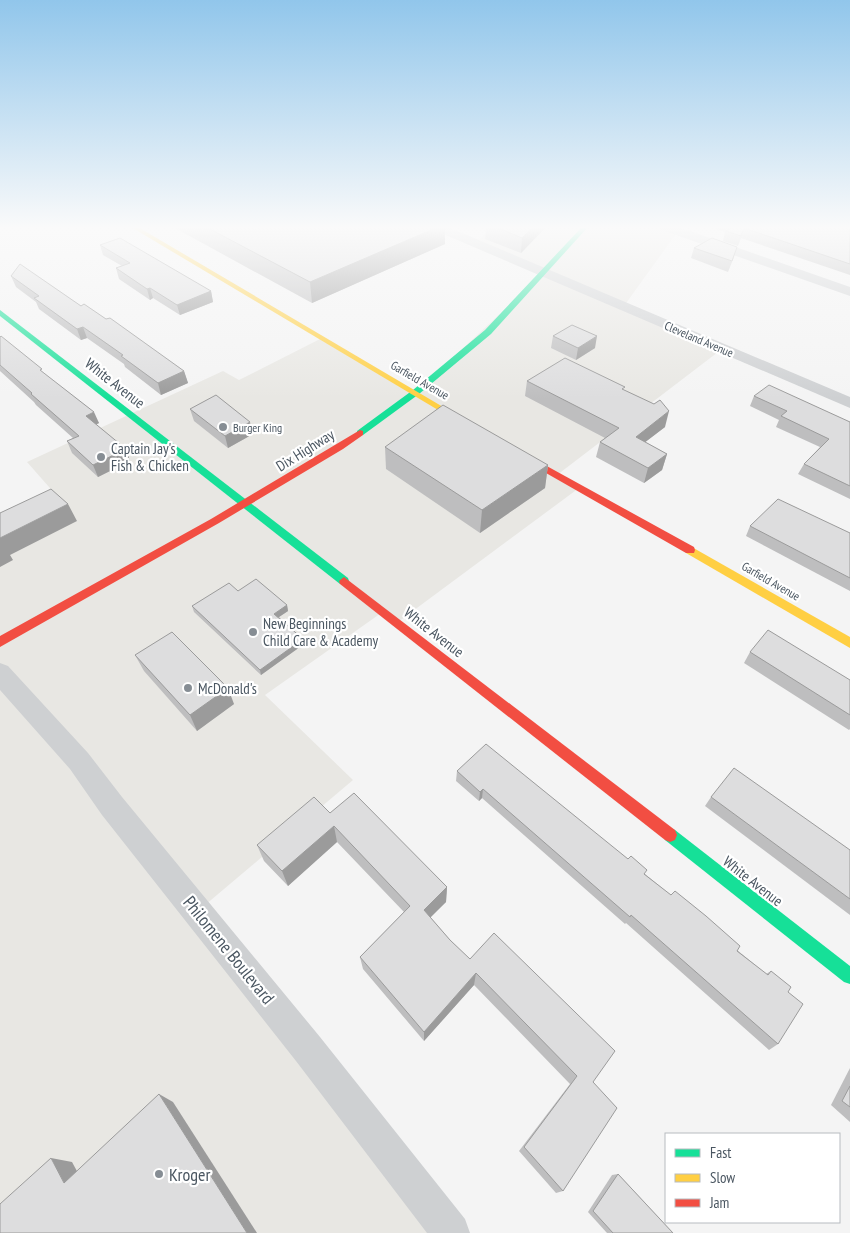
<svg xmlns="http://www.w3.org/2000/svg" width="850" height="1233" font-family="'PT Sans Narrow',sans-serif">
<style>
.commercial{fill:#e8e7e3}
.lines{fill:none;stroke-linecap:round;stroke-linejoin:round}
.street{fill:#ced0d2;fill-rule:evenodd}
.fast{fill:#16e098;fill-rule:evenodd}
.slow{fill:#ffcf43;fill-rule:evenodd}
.jam{fill:#f24e42;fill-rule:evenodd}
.wall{fill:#bebebf}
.shaded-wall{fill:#9b9b9b}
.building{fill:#ddddde;stroke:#9b9b9b}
.poi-dot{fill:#868d94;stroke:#fff;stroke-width:2}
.labels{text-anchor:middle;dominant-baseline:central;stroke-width:4.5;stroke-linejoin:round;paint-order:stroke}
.far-street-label{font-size:12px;fill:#4a5661;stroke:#fff}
.far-poi-label{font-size:12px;fill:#4a5661;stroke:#fff;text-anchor:start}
.street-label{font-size:15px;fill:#4a5661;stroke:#fff}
.poi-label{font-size:15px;fill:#4a5661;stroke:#fff;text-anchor:start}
.near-street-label{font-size:18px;fill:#4a5661;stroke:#fff}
.near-poi-label{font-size:18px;fill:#4a5661;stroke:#fff;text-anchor:start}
</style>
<rect width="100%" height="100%" fill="#f4f4f4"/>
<!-- commercial -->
<path class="commercial" d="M493,227h182l-2,2 5,2 -54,75 98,43 -165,126 22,13 -181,134 -14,-11 -119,84 88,85 -155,131 251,322h-449v-697l64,-32 -37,-42 196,-91 16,9 83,-42 94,54 128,-119 -69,-30z"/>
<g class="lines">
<!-- street -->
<g class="street">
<path d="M432,227h16l402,170v11l-416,-178z"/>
<path d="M660,227h18l172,60v9l-188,-66z"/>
<path d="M0,663l8,3 80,87 34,44 198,240 145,182 5,14h-43l-131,-172 -194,-246 -32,-46 -70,-79z"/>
</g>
<!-- fast -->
<g class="fast">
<path d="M582,227h6l-97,107 -72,60 -56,41h-6v-4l56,-41 72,-60z"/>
<path d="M0,310l348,268 1,3 -1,3h-8l-340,-268z"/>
<path d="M670,828l5,2 175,136v18l-6,-2 -179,-142 -2,-5 2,-5z"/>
</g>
<!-- slow -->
<g class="slow">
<path d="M131,227h7l339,200 -1,2h-6z"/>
<path d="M690,546l160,91v11l-164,-95 -1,-3z"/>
</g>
<!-- jam -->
<g class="jam">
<path d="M360,430l3,1v4l-20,14 -124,74 -219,124v-11l211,-117z"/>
<path d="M514,448l180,99 1,3 -1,3h-8l-175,-100 -2,-2z"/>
<path d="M344,577l331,253 2,5 -2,5 -5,2 -5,-2 -325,-256 -1,-3z"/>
</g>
</g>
<!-- wall -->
<g class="wall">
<path d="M173,227h272v17l-133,59z"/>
<path d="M486,227h60l-25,26 -36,-14z"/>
<path d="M710,227h140v48l-109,-37 -3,8 -15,-5 2,-9z"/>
<path d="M100,245l111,46 2,11 -33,13 -27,-17 -3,2 -31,-21 -3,-11 6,-2 -19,-11z"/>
<path d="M694,248l40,9 -6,15 -37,-14z"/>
<path d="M11,276l70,30 25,13 78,52 4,12 -27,12 -36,-28 -1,-3 -37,-26 -6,2 -42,-31 -3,-7 -20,-15z"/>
<path d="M553,336l42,12 -19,12 -25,-12z"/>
<path d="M0,337l44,36 55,50 -3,2 30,24 4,12 -32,16 -26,-24 -5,-12 6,-3 -37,-33 -2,-3 -34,-31z"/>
<path d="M527,381l97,9 41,37 -20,15 22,12 -5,16 -18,13 -48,-26 4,-15 5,-4 -80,-42z"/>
<path d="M754,396l96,26v77l-52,-25 6,-10 16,-17 -44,-20 3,-7 -29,-14z"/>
<path d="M190,409l63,25 -25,14 -34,-27z"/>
<path d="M385,447l163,18 -3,23 -65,45 -94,-64z"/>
<path d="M750,526l100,7v58l-104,-55z"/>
<path d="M238,591l49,14 1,6 -9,6 24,22 1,5 -43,31 -67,-63 -2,-6z"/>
<path d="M750,652l100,28v49l-1,1 -105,-67z"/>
<path d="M135,655l99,49 -37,27 -53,-60z"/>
<path d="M457,771l188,103 121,100 5,-3 17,21 -10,52 -9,6 -143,-127 -1,1 -143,-126 -3,3 -23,-20z"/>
<path d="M711,797l139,53v65l-145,-109z"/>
<path d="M330,813l117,74 -1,15 -16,15 20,23 143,142 -30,109 -7,2 -37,-42 51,-67 -96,-99 -50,56 -61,-72 -3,-12 44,-45 -67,-70 -49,44 -24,-25 -7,-16z"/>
<path d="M850,1068v54l-19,-17z"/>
<path d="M618,1174l55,59h-66l-19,-21 24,-37z"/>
</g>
<!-- shaded-wall -->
<g class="shaded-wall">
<path d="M438,227h7v17l-133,59 -2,-21z"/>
<path d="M533,227h13l-25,26 1,-15z"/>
<path d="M150,288l3,10 -3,2 -3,-11z"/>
<path d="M211,291l2,11 -33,13 -3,-10z"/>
<path d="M83,327l4,11 -6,2 -4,-11z"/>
<path d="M597,336l-2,12 -19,12 2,-12z"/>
<path d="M184,371l4,12 -27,12 -3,-12z"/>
<path d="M669,411l-4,16 -34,26 5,-16z"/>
<path d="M94,412l5,11 -9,4 -4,-11z"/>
<path d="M250,422l3,12 -25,14 -3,-12z"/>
<path d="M126,449l4,12 -32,16 -5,-12z"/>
<path d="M667,454l-5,16 -18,13 4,-15z"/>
<path d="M548,465l-3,23 -65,45 2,-23z"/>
<path d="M68,504l9,17 -67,34 3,5 -13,7v-29z"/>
<path d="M287,605l1,6 -12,8 -2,-5z"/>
<path d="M303,639l1,5 -43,31 -1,-5z"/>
<path d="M228,688l6,16 -37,27 -7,-16z"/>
<path d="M483,789l-1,9 -3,3 1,-9z"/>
<path d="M334,826l3,16 -49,44 -6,-15z"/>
<path d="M447,887l-1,15 -22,22v-14z"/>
<path d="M476,973l-2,12 -50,56v-9z"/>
<path d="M159,1094l14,8 84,131h-10z"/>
<path d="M51,1158l21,4 13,24 -21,-3z"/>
</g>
<!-- building -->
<g class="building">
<path d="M206,227h232l-128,55z"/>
<path d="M496,227h37l-11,11z"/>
<path d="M733,227h117v37l-106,-36 -3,8 -15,-5z"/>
<path d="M120,238l91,53 -34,14 -27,-17 -3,1 -31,-21 14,-5 -30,-18z"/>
<path d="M712,238l25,9 -5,14 -38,-13z"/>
<path d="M20,264l61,42 3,-2 22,15 4,-1 74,53 -26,12 -37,-27 2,-1 -40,-28 -6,2 -43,-31 5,-2 -28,-20z"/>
<path d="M572,325l25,11 -19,12 -25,-12z"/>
<path d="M1,336l41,33 -2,1 54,42 -8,4 40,33 -33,16 -26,-24 12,-5 -48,-42 1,-1 -32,-28v-28z"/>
<path d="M565,358l60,29 -3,2 32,15 6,-4 9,11 -33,26 31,17 -19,14 -48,-26 19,-14 -92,-47z"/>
<path d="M769,385l81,37v64l-46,-22 25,-25 -48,-23 6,-5 -33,-15z"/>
<path d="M216,395l34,27 -25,14 -35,-27z"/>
<path d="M443,405l105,60 -66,45 -97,-63z"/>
<path d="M51,489l17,15 -68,34v-25z"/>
<path d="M778,499l72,34v45l-100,-52z"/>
<path d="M256,579l31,26 -13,9 29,25 -43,31 -68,-64 37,-23 9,8z"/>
<path d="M768,630l82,50v35l-100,-63z"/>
<path d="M172,632l56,56 -38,27 -55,-60z"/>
<path d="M486,744l142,115 3,-3 16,14 -3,4 27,21 4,-4 31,25 34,30 -3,5 31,24 3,-4 20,16 -3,5 15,12 -25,40 -147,-129 -1,2 -147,-128 -3,3 -23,-21z"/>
<path d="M734,768l116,82v49l-139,-102z"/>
<path d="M354,793l93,94 -23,23 26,30 20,19 24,-26 121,118 -22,31 24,26 -54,83 -39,-44 53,-71 -101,-103 -52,59 -64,-75 50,-51 -76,-80 -52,45 -25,-26 57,-48 16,16z"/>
<path d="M850,1086v21l-8,-6z"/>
<path d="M159,1094l88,139h-247v-29l51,-46 13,25z"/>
<path d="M618,1174l55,59h-60l-20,-22z"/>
</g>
<!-- sky -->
<linearGradient id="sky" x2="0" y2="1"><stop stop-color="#91c6eb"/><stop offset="0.57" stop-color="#fafafa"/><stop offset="1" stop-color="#fafafa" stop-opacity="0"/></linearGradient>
<rect width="850" height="399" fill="url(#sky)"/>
<!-- markers -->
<g class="poi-dot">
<circle cx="223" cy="427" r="5"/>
<circle cx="101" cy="457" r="5"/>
<circle cx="253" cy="632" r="5"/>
<circle cx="188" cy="688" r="5"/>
<circle cx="159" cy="1174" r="5"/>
</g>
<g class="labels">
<!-- far-street labels -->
<g class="far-street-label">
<text transform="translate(699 339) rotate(23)">Cleveland Avenue</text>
<text transform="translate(420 380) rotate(30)">Garfield Avenue</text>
<text transform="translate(771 581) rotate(30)">Garfield Avenue</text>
</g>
<!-- far-poi labels -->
<g class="far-poi-label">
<text x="233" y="427">Burger King</text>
</g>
<!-- street labels -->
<g class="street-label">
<text transform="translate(115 383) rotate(38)">White Avenue</text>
<text transform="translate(305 450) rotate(-32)">Dix Highway</text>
<text transform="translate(434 632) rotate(38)">White Avenue</text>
<text transform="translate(753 881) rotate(38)">White Avenue</text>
</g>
<!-- poi labels -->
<g class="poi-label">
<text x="111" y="448">Captain Jay's<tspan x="111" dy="17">Fish &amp; Chicken</tspan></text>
<text x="263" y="623">New Beginnings<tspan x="263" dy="17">Child Care &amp; Academy</tspan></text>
<text x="198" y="688">McDonald's</text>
</g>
<!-- near-street labels -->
<g class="near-street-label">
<text transform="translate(229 950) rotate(51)">Philomene Boulevard</text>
</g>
<!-- near-poi labels -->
<g class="near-poi-label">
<text x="169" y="1174">Kroger</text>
</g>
</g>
<!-- legend -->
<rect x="665" y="1133" width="175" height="90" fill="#ffffff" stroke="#b7bbc0"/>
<rect x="675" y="1149" width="25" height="8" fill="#16e098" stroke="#b7bbc0"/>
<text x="710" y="1158" font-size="15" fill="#4a5661">Fast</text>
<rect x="675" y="1174" width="25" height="8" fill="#ffcf43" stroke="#b7bbc0"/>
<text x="710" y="1183" font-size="15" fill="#4a5661">Slow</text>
<rect x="675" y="1199" width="25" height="8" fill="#f24e42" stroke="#b7bbc0"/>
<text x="710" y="1208" font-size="15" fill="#4a5661">Jam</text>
</svg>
